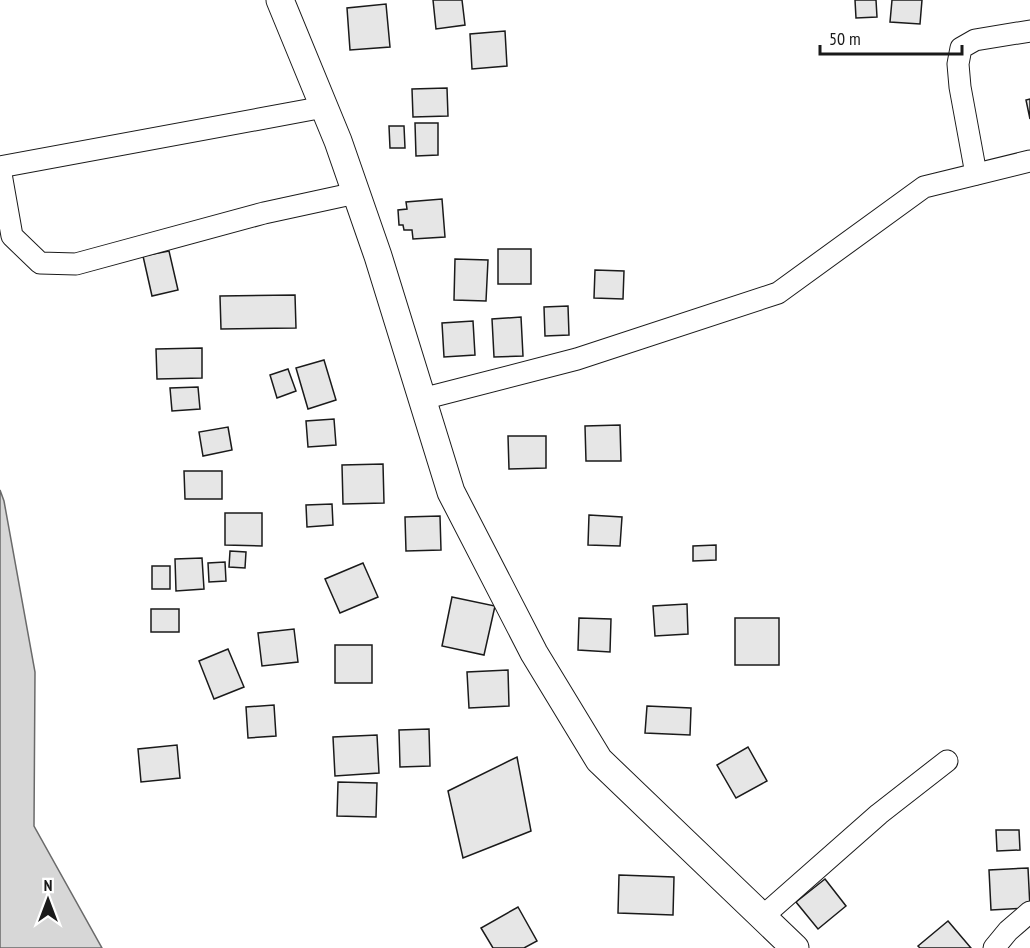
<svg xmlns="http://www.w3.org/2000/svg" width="1030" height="948" font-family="'PT Sans Narrow',sans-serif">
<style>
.water{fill:#d7d7d7;stroke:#6a6a6a;stroke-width:1.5}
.building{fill:#e6e6e6;stroke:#1a1a1a;stroke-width:1.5}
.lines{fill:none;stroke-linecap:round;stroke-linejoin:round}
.minor-casing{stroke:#1a1a1a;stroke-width:23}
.major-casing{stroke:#1a1a1a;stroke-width:29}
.minor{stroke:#fff;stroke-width:21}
.major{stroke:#fff;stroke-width:27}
</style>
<rect width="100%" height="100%" fill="#fff"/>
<!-- water -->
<path class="water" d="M0,490l4,11 31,171 -1,154 68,122h-102z"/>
<!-- building -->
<g class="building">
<path d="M433,0h29l3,25 -29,4z"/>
<path d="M855,0h21l1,17 -21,1z"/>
<path d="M892,0h30l-2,24 -30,-2z"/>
<path d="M386,4l4,43 -40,3 -3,-42z"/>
<path d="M505,31l2,35 -35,3 -2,-35z"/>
<path d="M447,88l1,28 -35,1 -1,-28z"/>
<path d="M1030,99v20l-4,-19z"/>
<path d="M415,123h23v32l-22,1z"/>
<path d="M389,126h15l1,22h-15z"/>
<path d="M442,199l3,38 -32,2 -1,-9h-8l-1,-5h-4l-1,-15 9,-1 -1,-7z"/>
<rect x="498" y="249" width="33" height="35"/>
<path d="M169,251l9,39 -26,6 -9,-40z"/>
<path d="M455,259l33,1 -2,41 -32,-1z"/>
<path d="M595,270l29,1 -1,28 -29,-1z"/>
<path d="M295,295l1,33 -75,1 -1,-33z"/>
<path d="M568,306l1,29 -24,1 -1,-29z"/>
<path d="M521,317l2,39 -29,1 -2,-38z"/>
<path d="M473,321l2,34 -31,2 -2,-34z"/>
<path d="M202,348v30l-45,1 -1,-30z"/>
<path d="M324,360l12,40 -28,9 -12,-41z"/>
<path d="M288,369l8,22 -19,7 -7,-23z"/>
<path d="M198,387l2,22 -28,2 -2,-23z"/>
<path d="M334,419l2,26 -28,2 -2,-26z"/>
<path d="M620,425l1,36h-35l-1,-35z"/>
<path d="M228,427l4,23 -29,6 -4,-24z"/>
<path d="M508,436h38v32l-37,1z"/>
<path d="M383,464l1,39 -41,1 -1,-39z"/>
<path d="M184,471h38v28h-37z"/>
<path d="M332,504l1,21 -26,2 -1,-22z"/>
<path d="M225,513h37v33l-37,-1z"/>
<path d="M589,515l33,2 -2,29 -32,-1z"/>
<path d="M440,516l1,34 -35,1 -1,-34z"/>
<path d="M716,545v15l-23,1v-15z"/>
<path d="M230,551l16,1 -1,16 -16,-1z"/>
<path d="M202,558l2,31 -28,2 -1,-32z"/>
<path d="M225,562l1,19 -17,1 -1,-19z"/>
<path d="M363,563l15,34 -38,16 -15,-34z"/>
<rect x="152" y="566" width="18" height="23"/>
<path d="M452,597l43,9 -11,49 -42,-9z"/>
<path d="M687,604l1,30 -33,2 -2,-30z"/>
<rect x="151" y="609" width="28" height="23"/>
<path d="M579,618l32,1 -1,33 -32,-2z"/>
<rect x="735" y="618" width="44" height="47"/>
<path d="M294,629l4,33 -36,4 -4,-33z"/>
<rect x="335" y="645" width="37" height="38"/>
<path d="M228,649l16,38 -30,12 -15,-38z"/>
<path d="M508,670l1,36 -40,2 -2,-36z"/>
<path d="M274,705l2,31 -28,2 -2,-31z"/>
<path d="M647,706l44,2 -1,27 -45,-2z"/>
<path d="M429,729l1,37 -30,1 -1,-37z"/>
<path d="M377,735l2,38 -44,3 -2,-39z"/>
<path d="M177,745l3,33 -39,4 -3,-33z"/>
<path d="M748,747l19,34 -31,17 -19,-33z"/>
<path d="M517,757l14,74 -68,27 -15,-67z"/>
<path d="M338,782l39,1 -1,34 -39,-1z"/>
<path d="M996,830h23l1,20 -23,1z"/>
<path d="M1028,868l2,40 -39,2 -2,-40z"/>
<path d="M619,875l55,2 -1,38 -55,-2z"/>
<path d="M825,879l21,27 -28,23 -22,-27z"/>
<path d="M518,907l19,34 -13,7h-31l-12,-20z"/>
<path d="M948,921l23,27h-51l-2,-2z"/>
</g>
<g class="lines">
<!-- minor casing -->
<g class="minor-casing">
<g id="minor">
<path d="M0,167l324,-60"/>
<path d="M0,168l12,68 28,27 36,1 188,-51 92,-20"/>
<path d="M976,174l-16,-87 -2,-23 3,-16 14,-8 55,-9"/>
<path d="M422,399l155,-40 201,-66 146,-106 106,-26"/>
<path d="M762,917l117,-103 68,-53"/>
<path d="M994,948l14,-17 22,-19"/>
</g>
</g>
<!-- major casing -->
<g class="major-casing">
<path id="major" d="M280,0l58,141 40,115 73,236 83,161 65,107 196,188"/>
</g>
<!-- minor -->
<use href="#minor" class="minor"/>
<!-- major -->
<use href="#major" class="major"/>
</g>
<!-- north arrow -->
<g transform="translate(48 900)" stroke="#ffffff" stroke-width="4.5" paint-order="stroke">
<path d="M0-4.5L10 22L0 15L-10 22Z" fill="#1a1a1a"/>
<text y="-9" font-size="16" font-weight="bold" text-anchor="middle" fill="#1a1a1a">N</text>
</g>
<!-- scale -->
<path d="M820 45v9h142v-9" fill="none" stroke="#1a1a1a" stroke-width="3"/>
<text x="829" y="45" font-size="18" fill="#1a1a1a" stroke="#ffffff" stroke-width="4.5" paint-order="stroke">50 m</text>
</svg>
